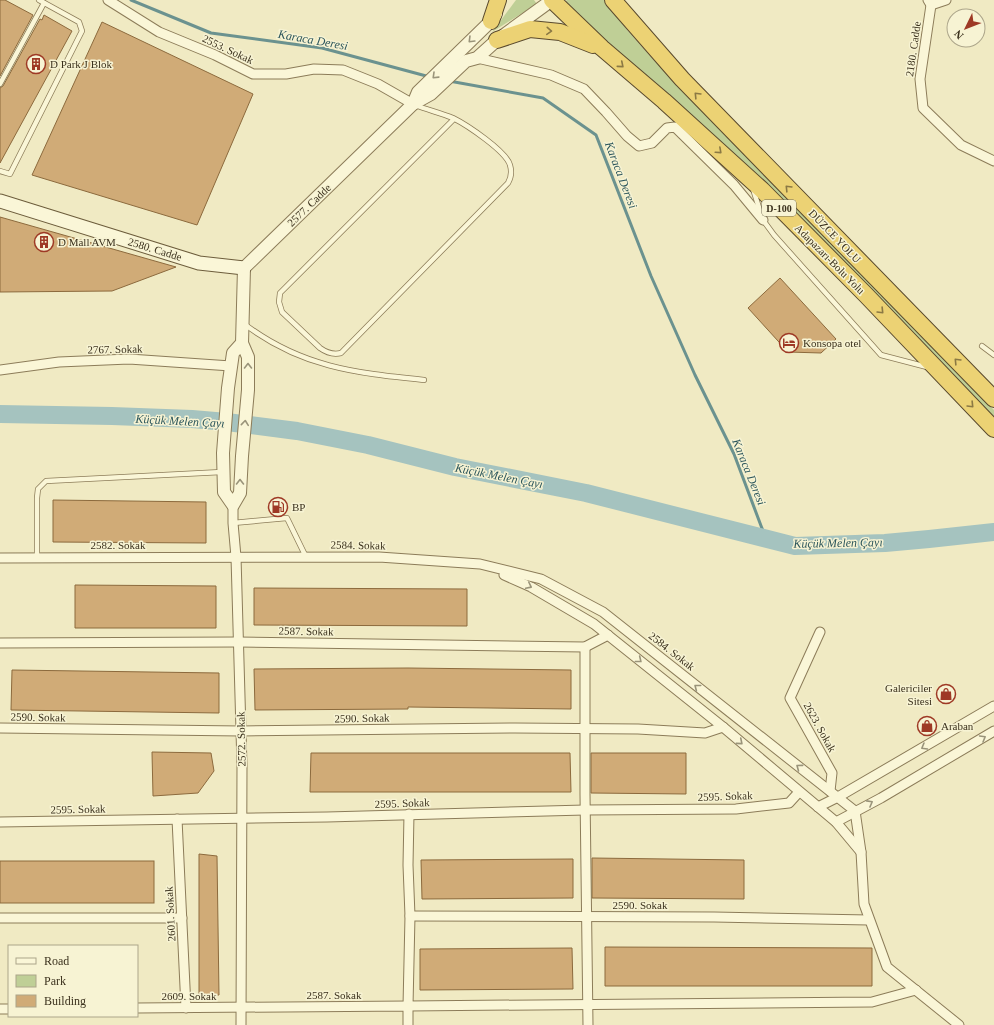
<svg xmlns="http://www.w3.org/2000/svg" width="994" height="1025" font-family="'Times New Roman',serif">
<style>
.green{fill:#bfcf96}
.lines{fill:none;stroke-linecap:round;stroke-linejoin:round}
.stream{stroke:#6b928f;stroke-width:3}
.river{stroke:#a5c3bf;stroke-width:18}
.building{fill:#d0ab77;stroke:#8c6a3d}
.service-casing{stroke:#8c7c59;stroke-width:6}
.minor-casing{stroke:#8c7c59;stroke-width:11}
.tertiary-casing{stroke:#8c7c59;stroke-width:14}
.secondary-casing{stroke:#6d5d3c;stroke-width:15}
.trunk-casing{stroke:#59492d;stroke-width:18}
.service{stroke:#faf6d7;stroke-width:4.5}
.minor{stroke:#faf6d7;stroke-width:9}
.tertiary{stroke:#faf6d7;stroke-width:12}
.secondary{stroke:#faf6d7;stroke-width:13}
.trunk{stroke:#ecd274;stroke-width:16}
.oneway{stroke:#8b7944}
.oneway2{stroke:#9a947a}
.labels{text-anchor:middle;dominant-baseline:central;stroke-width:3;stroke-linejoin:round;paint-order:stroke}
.shield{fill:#f7f3d3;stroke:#736b54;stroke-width:1}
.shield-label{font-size:10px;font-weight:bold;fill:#3b311d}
.street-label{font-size:11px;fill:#3b311d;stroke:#f7f3d3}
.poi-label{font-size:11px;fill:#3b311d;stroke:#f7f3d3;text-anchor:start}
.water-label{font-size:12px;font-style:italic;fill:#2c565b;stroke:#f7f3d3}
</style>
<rect width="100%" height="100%" fill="#f0eac3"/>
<!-- green -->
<g class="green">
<path d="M516,0h18l3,4 -45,28z"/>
<path d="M567,0h37l24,31 23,26 343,353v9l-432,-415z"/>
</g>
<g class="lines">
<!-- stream -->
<g class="stream">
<path d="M131,0l80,33 111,15 108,29"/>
<path d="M449,81l94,17 53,37 55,141 44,99 39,79 32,85"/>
</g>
<!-- river -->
<path class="river" d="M0,414l112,2 80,3 35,3 70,9 71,14 87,22 131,26 209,53 90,-3 44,-4 65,-7"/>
</g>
<!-- building -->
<g class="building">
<path d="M0,0h5l28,15 -33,61z"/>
<path d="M44,15l28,16 -72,132v-75l3,-2 37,-67 2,1z"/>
<path d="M102,22l151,72 -56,131 -165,-50z"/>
<path d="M0,217l176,50 -64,24 -112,1z"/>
<path d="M780,278l56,61 -15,14 -33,-1 -40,-44z"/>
<path d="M53,500l153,2v41l-153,-1z"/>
<path d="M75,585l141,1v42h-141z"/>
<path d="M254,588l213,1v37l-213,-1z"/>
<path d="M408,668l163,2v39l-163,-2v2l-153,1 -1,-41z"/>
<path d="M12,670l207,3v40l-208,-3z"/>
<path d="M152,752l59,1 3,18 -16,22 -45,3z"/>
<path d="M311,753h259l1,39h-261z"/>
<path d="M591,753h95v41l-95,-1z"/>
<path d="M199,854l18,2 2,139 -20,1z"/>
<path d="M592,858l152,2v39l-152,-1z"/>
<path d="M573,859v39l-151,1 -1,-39z"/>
<rect x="0" y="861" width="154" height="42"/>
<path d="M605,947l267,1v38h-267z"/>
<path d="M572,948l1,41 -153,1v-41z"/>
</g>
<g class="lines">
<!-- service casing -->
<g class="service-casing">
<g id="service">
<path d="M0,84l44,-81"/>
<path d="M415,105c13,5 26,8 38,13 14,7 53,33 57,47 2,7 1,13 -2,18l-167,170c-8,2 -14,0 -21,-5l-38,-36 -3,-10 1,-9 174,-174"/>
<path d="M0,171l10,3 72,-143 -3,-9 -40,-22"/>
<path d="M753,189l10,31 11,15 107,120 46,12"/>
<path d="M243,323c57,44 112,50 181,57"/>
<path d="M982,346l12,9"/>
<path d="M233,523l54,-5 19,39"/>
<path d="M37,557v-59l1,-9 8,-8 176,-9"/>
</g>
</g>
<!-- minor casing -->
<g class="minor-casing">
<g id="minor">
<path d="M108,0l51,32 56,23 38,19h33l28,-5 29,1 35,14 35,20"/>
<path d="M928,0l3,5 -11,74 3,29 38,37 33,16"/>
<path d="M931,5l15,-5"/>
<path d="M477,58l74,17 33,14 22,23 21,24 12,10 13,-3 15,-15 8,-1 59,58 29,35"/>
<path d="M0,370l59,-8 70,-3 102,7"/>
<path d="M233,505v18l3,34 6,209 -1,259"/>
<path d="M0,558l379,-1 101,7 61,15 62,33 252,199 6,41 3,52 23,63 72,58"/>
<path d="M504,575l27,12 63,37 129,103 113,95 25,30"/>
<path d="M820,632l-30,66 42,75 -2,18"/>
<path d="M0,643l238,-1 347,5 23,-12"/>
<path d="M585,647v147l3,231"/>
<path d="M0,728l241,3 274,-3 123,1 67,4 18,-6"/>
<path d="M818,807l20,-10 156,-91"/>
<path d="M409,814l-1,51 2,51 -2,90 464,-4 44,-12"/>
<path d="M177,819l9,189"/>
<path d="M0,822l327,-5 258,-7 151,-1 53,-6 10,-11"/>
<path d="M836,822l45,-24 113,-67"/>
<path d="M410,916l304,1 155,3"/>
<path d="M0,918h182"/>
<path d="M137,1008l271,-2v19"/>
<path d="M0,1009h9"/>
</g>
</g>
<!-- tertiary casing -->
<g class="tertiary-casing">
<g id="tertiary">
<path d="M413,104l5,-12 73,-71 5,-7"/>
<path d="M242,343l-9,10 -5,35 -5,65 1,39 9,13 7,-12 2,-37 6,-66v-33l-6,-14 2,-75 169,-164 18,-10 35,-33 11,-3 20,-18 55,-40"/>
</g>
</g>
<!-- secondary casing -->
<g class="secondary-casing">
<path id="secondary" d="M0,201l199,62 45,5"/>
</g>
<!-- trunk casing -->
<g class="trunk-casing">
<g id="trunk">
<path d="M552,0l50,48 62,53 98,89 104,105 128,134"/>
<path d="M613,0l69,79 312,320"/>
<path d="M491,21l7,-21"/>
<path d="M497,40l33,-11 30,3 33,13"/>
</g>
</g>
<!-- service -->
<use href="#service" class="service"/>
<!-- minor -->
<use href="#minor" class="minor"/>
<!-- tertiary -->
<use href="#tertiary" class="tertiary"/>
<!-- secondary -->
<use href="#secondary" class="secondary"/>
<!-- trunk -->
<use href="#trunk" class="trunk"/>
</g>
<!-- one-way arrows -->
<defs><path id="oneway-chevron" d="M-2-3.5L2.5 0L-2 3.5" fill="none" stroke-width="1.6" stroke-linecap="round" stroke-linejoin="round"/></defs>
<g class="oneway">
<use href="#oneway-chevron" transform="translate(549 31) rotate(4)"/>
<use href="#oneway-chevron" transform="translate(621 65) rotate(40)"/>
<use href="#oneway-chevron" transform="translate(697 95) rotate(-134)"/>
<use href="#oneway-chevron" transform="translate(719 151) rotate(42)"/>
<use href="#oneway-chevron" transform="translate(788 188) rotate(-134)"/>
<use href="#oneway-chevron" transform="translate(881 311) rotate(46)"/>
<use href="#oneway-chevron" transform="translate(957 361) rotate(-134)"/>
<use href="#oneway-chevron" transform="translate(971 405) rotate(46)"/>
</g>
<g class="oneway2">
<use href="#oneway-chevron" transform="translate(471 40) rotate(135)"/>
<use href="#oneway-chevron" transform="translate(435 76) rotate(136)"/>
<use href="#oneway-chevron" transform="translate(248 366) rotate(-90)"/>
<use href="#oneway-chevron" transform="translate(245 423) rotate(-84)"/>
<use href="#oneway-chevron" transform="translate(240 482) rotate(-90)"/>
<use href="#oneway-chevron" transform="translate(529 586) rotate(26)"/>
<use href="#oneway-chevron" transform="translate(639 660) rotate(39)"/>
<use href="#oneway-chevron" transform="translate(697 687) rotate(-142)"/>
<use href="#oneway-chevron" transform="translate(983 738) rotate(-30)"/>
<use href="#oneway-chevron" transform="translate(740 742) rotate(40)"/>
<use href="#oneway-chevron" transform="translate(924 747) rotate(150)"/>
<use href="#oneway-chevron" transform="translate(799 767) rotate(-143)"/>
<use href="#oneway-chevron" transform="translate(870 803) rotate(-29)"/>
</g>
<!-- icons -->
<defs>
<g id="building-ring" transform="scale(1)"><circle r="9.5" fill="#f7f3d3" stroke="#9e3925" stroke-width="1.5"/><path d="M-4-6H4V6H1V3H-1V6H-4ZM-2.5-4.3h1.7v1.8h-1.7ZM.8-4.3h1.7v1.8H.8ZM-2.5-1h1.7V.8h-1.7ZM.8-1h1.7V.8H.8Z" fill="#9e3925"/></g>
<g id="hotel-ring" transform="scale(1)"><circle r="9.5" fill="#f7f3d3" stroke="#9e3925" stroke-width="1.5"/><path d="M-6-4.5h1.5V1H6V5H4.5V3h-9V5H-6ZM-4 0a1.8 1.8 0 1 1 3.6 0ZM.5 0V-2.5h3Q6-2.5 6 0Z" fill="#9e3925"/></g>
<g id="fuel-ring" transform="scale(1)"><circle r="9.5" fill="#f7f3d3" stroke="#9e3925" stroke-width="1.5"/><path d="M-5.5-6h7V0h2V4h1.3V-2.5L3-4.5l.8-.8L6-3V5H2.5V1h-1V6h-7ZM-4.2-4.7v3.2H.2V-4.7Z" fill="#9e3925"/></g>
<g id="shop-ring" transform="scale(1)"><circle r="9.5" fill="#f7f3d3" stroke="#9e3925" stroke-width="1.5"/><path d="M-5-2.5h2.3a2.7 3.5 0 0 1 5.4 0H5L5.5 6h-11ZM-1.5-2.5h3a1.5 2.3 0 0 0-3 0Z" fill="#9e3925"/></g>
</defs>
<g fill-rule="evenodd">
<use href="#building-ring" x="36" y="64"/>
<use href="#building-ring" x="44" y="242"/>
<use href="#hotel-ring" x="789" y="343"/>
<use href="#fuel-ring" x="278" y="507"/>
<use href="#shop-ring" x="946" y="694"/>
<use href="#shop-ring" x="927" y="726"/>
</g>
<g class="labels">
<!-- shield labels -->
<rect class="shield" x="762" y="200" width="34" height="16" rx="3"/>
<g class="shield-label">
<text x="779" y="208">D-100</text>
</g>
<!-- street labels -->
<g class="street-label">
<text transform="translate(228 49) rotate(25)">2553. Sokak</text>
<text transform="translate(913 49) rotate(-82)">2180. Cadde</text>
<text transform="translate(309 205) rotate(-44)">2577. Cadde</text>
<text transform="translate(835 236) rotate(46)">DÜZCE YOLU</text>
<text transform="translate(155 249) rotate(17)">2580. Cadde</text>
<text transform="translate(830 259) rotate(45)">Adapazarı-Bolu Yolu</text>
<text transform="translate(115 349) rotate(-1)">2767. Sokak</text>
<text x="118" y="545">2582. Sokak</text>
<text transform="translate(358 545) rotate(1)">2584. Sokak</text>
<text transform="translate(306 631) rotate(1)">2587. Sokak</text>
<text transform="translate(672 651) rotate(38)">2584. Sokak</text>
<text transform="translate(38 717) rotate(1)">2590. Sokak</text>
<text transform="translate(362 718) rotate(-1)">2590. Sokak</text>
<text transform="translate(820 727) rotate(61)">2623. Sokak</text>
<text transform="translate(241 739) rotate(-91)">2572. Sokak</text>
<text transform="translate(725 796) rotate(-2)">2595. Sokak</text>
<text transform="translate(402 803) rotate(-2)">2595. Sokak</text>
<text transform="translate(78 809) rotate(-1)">2595. Sokak</text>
<text x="640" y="905">2590. Sokak</text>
<text transform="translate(170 914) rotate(-93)">2601. Sokak</text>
<text x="334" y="995">2587. Sokak</text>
<text x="189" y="996">2609. Sokak</text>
</g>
<!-- poi labels -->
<g class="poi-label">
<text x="50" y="64">D Park J Blok</text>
<text x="58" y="242">D Mall AVM</text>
<text x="803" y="343">Konsopa otel</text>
<text x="292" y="507">BP</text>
<text x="932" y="688" text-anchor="end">Galericiler<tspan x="932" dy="13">Sitesi</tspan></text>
<text x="941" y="726">Araban</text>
</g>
<!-- water labels -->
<g class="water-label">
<text transform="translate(313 40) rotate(10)">Karaca Deresi</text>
<text transform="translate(621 175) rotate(69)">Karaca Deresi</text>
<text transform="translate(180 421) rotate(3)">Küçük Melen Çayı</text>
<text transform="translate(749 472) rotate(68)">Karaca Deresi</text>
<text transform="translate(499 476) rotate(11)">Küçük Melen Çayı</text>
<text transform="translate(838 543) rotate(-1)">Küçük Melen Çayı</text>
</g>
</g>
<!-- legend -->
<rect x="8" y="945" width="130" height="72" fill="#f7f3d3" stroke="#aca58a"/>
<rect x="16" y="958" width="20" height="6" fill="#faf6d7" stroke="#aca58a"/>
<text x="44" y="965" font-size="12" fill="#3b311d">Road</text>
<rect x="16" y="975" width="20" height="12" fill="#bfcf96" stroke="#aca58a"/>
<text x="44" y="985" font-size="12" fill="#3b311d">Park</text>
<rect x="16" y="995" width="20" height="12" fill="#d0ab77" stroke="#aca58a"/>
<text x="44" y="1005" font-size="12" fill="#3b311d">Building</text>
<!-- north arrow -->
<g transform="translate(966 28) rotate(227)"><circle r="19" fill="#f7f3d3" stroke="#aca58a"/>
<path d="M0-3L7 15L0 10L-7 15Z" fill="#9e3925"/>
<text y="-6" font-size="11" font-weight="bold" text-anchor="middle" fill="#3b311d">N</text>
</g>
</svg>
